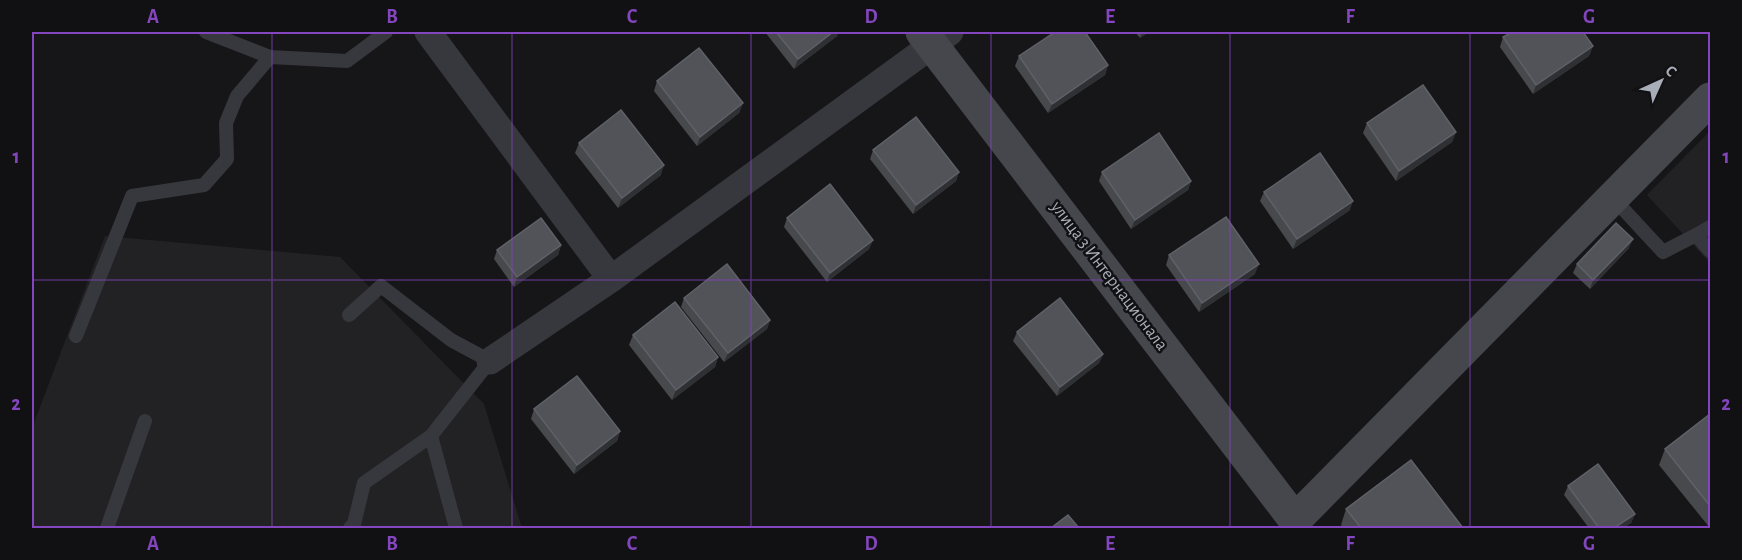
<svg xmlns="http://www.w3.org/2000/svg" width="1742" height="560" font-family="'Alegreya Sans',sans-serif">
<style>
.built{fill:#222225}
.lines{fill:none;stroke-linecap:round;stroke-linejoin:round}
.lane{stroke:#37383d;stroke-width:14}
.street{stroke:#37383d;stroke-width:27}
.secondary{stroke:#45474d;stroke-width:33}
.wall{fill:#47494d}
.shaded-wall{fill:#2f3033}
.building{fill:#525359;stroke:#5f6168;stroke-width:1.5}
.grid{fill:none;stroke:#8446be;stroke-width:1.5;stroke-opacity:0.55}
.labels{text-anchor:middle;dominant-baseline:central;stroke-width:5;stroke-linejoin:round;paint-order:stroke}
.street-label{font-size:18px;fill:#a8adb8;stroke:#111113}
.neatline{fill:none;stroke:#8446be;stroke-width:2}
.grid-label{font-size:20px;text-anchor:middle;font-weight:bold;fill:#8446be}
</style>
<rect width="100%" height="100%" fill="#161618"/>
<!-- built -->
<g class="built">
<path d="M1710,131v132l-63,-68z"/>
<path d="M105,236l235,21 144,147 38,124h-490v-100z"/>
</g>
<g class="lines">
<!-- lane -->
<g class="lane">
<path d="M206,32l64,25 77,4 39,-29"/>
<path d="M1613,198l50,54 33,-17 14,16"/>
<path d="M1696,235l14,-8"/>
<path d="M349,315l32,-29 70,54 39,21 -59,75 -67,47 -10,41 -4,4"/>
<path d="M76,336l56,-140 72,-11 23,-26 -1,-36 11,-27 33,-39"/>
<path d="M431,436l25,92"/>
<path d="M107,528l38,-107"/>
</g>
<!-- street -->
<g class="street">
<path d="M428,32l183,247"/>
<path d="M490,361l121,-82 339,-247"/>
</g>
<!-- secondary -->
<path class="secondary" d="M922,32l373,488 415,-421"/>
</g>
<!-- wall -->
<g class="wall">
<path d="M765,32h73l-1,4 -43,33z"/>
<path d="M1135,32h14l-9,6z"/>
<path d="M1503,37l90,9 -4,10 -56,38 -33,-47z"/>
<path d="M1019,56l89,9 -3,10 -57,38 -33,-47z"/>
<path d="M657,81l86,22 -4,10 -42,33 -43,-55z"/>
<path d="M1367,123l89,9 -4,10 -56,39 -33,-48z"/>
<path d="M579,143l82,32 -43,33 -43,-55z"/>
<path d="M873,150l86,22 -3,9 -43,33 -43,-55z"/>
<path d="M1102,172l89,9 -3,9 -57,39 -32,-48z"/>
<path d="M1264,192l86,18 -57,39 -33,-48z"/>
<path d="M787,218l86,22 -4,9 -42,33 -43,-55z"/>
<path d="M561,245l-3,10 -44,32 -20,-28 3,-9z"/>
<path d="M1629,248l-39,41 -17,-16 4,-9z"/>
<path d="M1169,255l86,19 -56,38 -33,-47z"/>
<path d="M684,298l86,22 -3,9 -43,33 -43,-55z"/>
<path d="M1017,332l86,22 -4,9 -42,33 -44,-55z"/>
<path d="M633,335l85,22 -3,10 -43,33 -43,-55z"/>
<path d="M534,409l86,22 -3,10 -43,33 -43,-55z"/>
<path d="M1710,414v114l-51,-63 6,-16z"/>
<path d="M1568,486l67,28 -4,9 -8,5h-34l-25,-33z"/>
<path d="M1346,509l117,19h-120l-2,-3z"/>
</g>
<!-- shaded-wall -->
<g class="shaded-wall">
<path d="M833,32h5l-1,4 -43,33 4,-10z"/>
<path d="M1142,32h7l-9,6z"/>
<path d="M1593,46l-4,10 -56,38 3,-9z"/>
<path d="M1108,65l-3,10 -57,38 4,-9z"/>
<path d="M743,103l-4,10 -42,33 3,-9z"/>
<path d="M1456,132l-4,10 -56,39 3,-10z"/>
<path d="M664,165l-3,10 -43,33 4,-10z"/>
<path d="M959,172l-3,9 -43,33 3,-9z"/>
<path d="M1191,181l-3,9 -57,39 4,-9z"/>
<path d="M1353,201l-3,9 -57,39 4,-10z"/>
<path d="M1633,239l-4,9 -39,41 3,-9z"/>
<path d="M873,240l-4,9 -42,33 3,-9z"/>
<path d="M561,245l-3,10 -44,32 3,-10z"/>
<path d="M1259,264l-4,10 -56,38 3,-9z"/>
<path d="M770,320l-3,9 -43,33 4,-9z"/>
<path d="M1103,354l-4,9 -42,33 3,-9z"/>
<path d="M718,357l-3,10 -43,33 4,-10z"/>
<path d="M620,431l-3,10 -43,33 3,-9z"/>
<path d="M1635,514l-4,9 -8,5h-9z"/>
</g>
<!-- building -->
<g class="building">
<path d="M776,32h57l-35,27z"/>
<path d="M1055,32h30l23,33 -56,39 -33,-48z"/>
<path d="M1512,32h71l10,14 -57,39 -33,-48z"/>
<path d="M699,48l44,55 -43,34 -43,-56z"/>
<path d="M1423,85l33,47 -57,39 -32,-48z"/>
<path d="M621,110l43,55 -42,33 -43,-55z"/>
<path d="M916,117l43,55 -43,33 -43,-55z"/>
<path d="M1159,133l32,48 -56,39 -33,-48z"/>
<path d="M1320,153l33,48 -56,38 -33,-47z"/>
<path d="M830,184l43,56 -43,33 -43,-55z"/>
<path d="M1226,217l33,47 -57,39 -33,-48z"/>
<path d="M541,218l20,27 -44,32 -20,-27z"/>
<path d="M1616,223l17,16 -40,41 -16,-16z"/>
<path d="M727,264l43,56 -42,33 -44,-55z"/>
<path d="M1060,298l43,56 -43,33 -43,-55z"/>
<path d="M675,302l43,55 -42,33 -43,-55z"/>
<path d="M577,376l43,55 -43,34 -43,-56z"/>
<path d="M1710,414v92l-45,-57z"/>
<path d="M1411,460l52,68h-102l-15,-19z"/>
<path d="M1598,464l37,50 -21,14h-15l-31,-42z"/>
<path d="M1068,515l11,13h-28z"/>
</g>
<!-- grid -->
<path class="grid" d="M272,32v496M512,32v496M751,32v496M991,32v496M1230,32v496M1470,32v496M32,280h1678"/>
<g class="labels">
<!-- street labels -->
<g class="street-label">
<text transform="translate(1109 276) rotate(53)">улица 3 Интернационала</text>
</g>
</g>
<!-- border -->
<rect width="1742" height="560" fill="none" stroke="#111113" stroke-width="66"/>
<!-- north arrow -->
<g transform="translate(1661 81) rotate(45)" stroke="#111113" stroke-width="4.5" paint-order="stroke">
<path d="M0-4.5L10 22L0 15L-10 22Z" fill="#a8adb8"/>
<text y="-9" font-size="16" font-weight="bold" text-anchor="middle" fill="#a8adb8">С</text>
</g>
<rect x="33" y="33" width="1676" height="494" class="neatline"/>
<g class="grid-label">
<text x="153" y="23">A</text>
<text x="392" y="23">B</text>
<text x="632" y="23">C</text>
<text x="871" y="23">D</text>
<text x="1110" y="23">E</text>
<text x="1350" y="23">F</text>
<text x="1589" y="23">G</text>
<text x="16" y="163">1</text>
<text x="1726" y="163">1</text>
<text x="16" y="410">2</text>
<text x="1726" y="410">2</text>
<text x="153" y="550">A</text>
<text x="392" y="550">B</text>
<text x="632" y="550">C</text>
<text x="871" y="550">D</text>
<text x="1110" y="550">E</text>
<text x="1350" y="550">F</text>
<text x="1589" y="550">G</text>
</g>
</svg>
